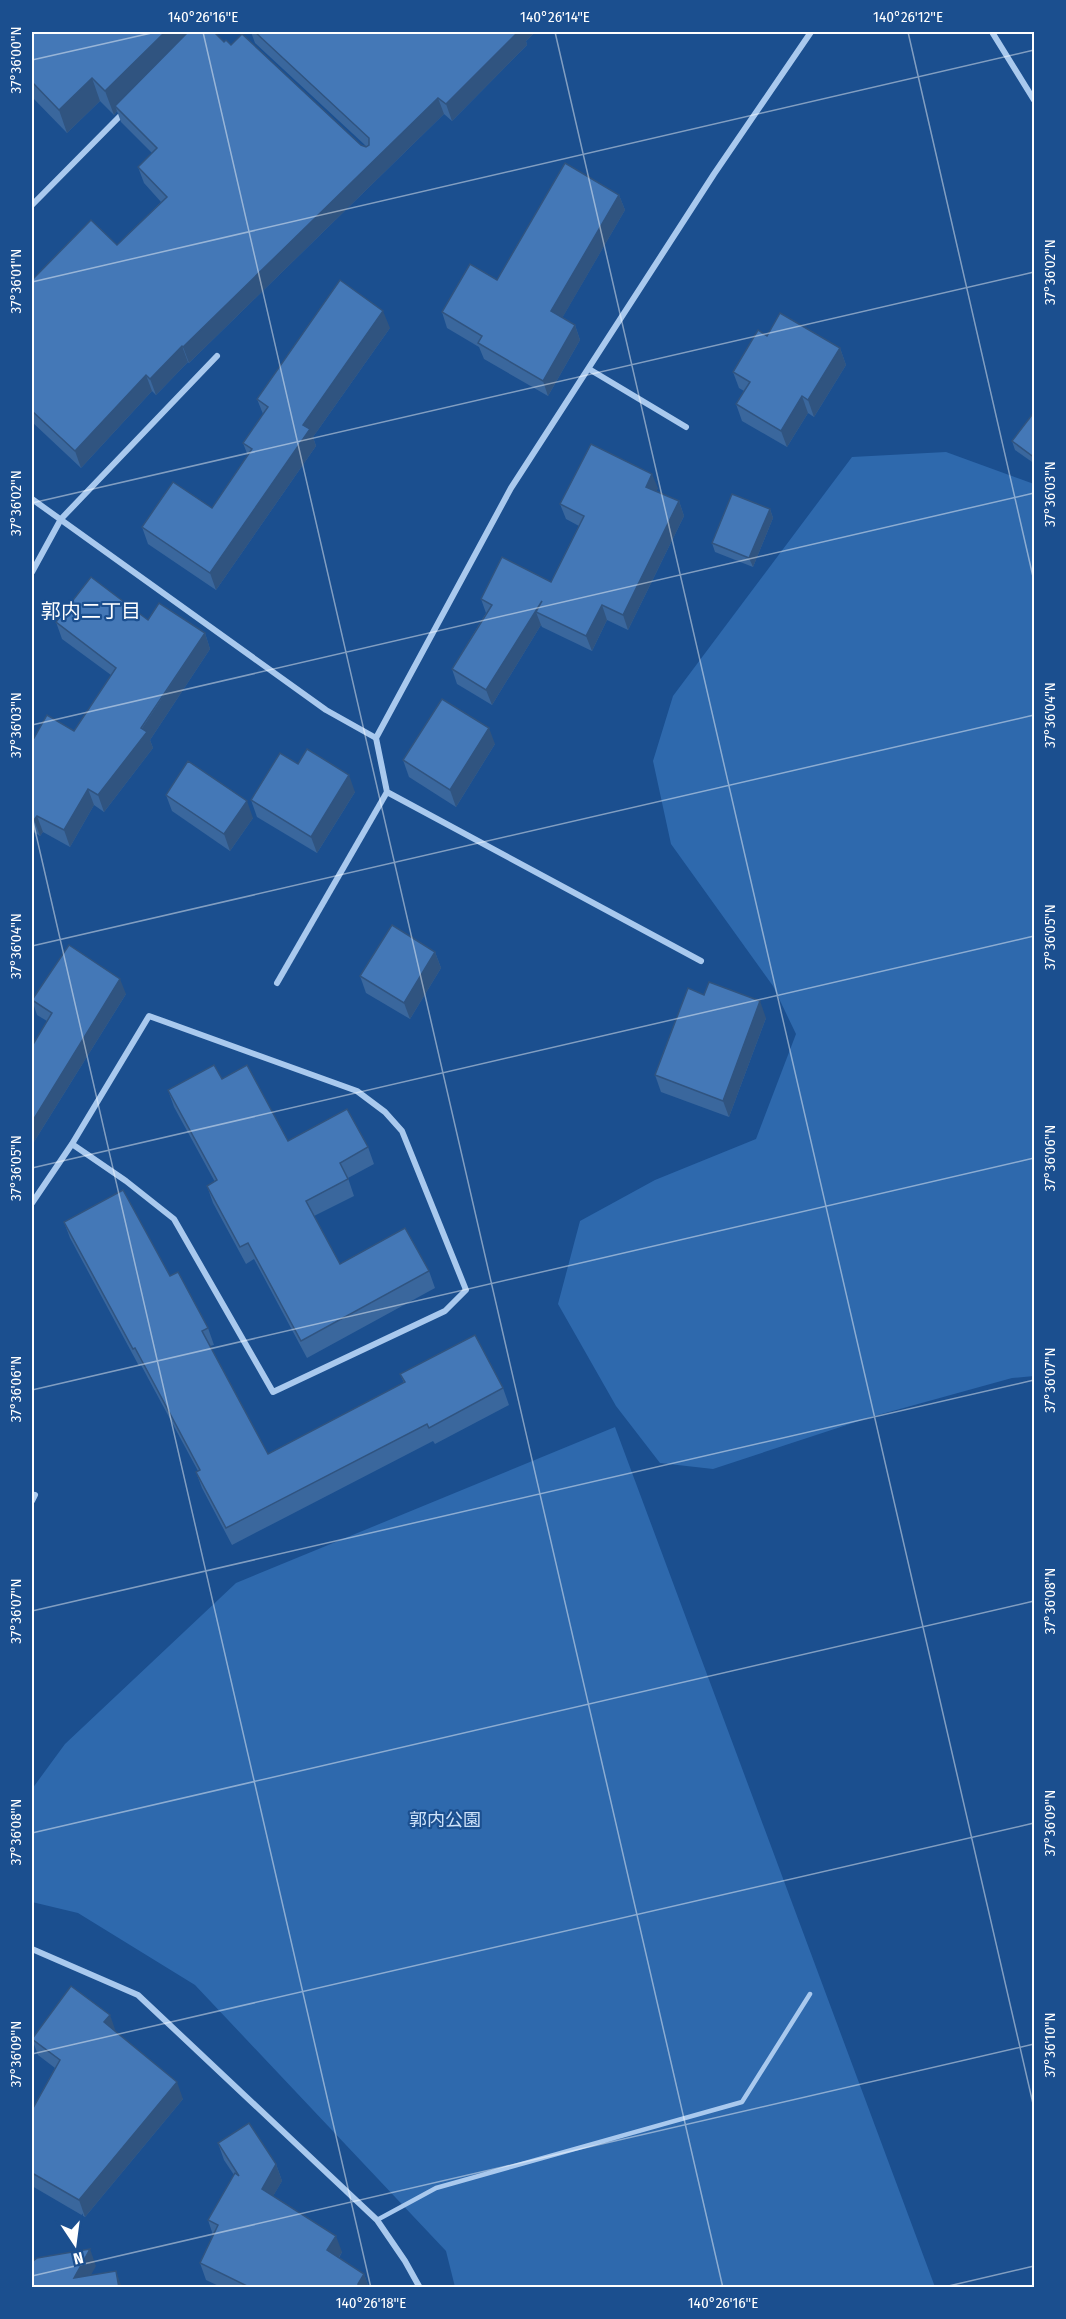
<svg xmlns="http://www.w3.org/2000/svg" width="1066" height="2319" font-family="'Fira Sans Condensed','Noto Sans JP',sans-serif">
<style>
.green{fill:#2e69ad}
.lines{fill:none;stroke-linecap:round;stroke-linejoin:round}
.service{stroke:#a9c9ee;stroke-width:4.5}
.minor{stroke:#a9c9ee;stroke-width:6}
.wall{fill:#3a679d}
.shaded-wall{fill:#305480}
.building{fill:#4478b7;stroke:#305480;stroke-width:1.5}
.ticks{fill:none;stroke:#fff;stroke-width:1.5;stroke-opacity:0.45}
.labels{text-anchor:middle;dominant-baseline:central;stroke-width:4.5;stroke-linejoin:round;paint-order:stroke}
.park-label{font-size:18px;fill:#cfe3fa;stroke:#1b4f8f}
.neighbourhood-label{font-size:20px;fill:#fff;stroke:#1b4f8f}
.neatline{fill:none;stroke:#fff;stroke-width:2}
.ticks-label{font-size:15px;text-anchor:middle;fill:#fff}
</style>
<rect width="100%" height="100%" fill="#1b4f8f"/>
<!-- green -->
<g class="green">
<path d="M946,452l88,32v892l-22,2 -141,39 -158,52 -53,-6 -44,-57 -58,-102 22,-83 75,-41 101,-41 40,-105 -23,-48 -102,-142 -18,-83 20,-65 179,-239z"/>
<path d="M615,1427l320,860h-480l-9,-36 -251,-266 -117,-72 -46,-11v-113l33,-45 171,-161z"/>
</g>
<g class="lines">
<!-- service -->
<path class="service" d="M377,2220l59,-32 306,-86 68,-108"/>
<!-- minor -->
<g class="minor">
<path d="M992,32l42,68"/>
<path d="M32,205l92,-93"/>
<path d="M589,369l97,58"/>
<path d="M32,499l294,211 50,28 135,-250 203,-314 97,-142"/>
<path d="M32,572l29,-53 156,-163"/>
<path d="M376,738l11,54 314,169"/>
<path d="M277,983l110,-191"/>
<path d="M32,1203l40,-59 77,-128 208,75 28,21 17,19 64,159 -21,21 -172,81 -99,-173 -48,-38 -54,-37"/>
<path d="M32,1501l3,-6"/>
<path d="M32,1949l106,46 239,225 28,41 15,27"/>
</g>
</g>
<!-- wall -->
<g class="wall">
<path d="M251,32h284l-9,9 1,4 -75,76 -8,-7 -255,249 -1,-1 -32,33 -4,-4 -71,77 -49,-46v-142l85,-35 44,-43 -17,-19 -6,-16 14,-14 -31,-31 -4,-11 -3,4 -14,-14 -33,32 -35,-36v-62l192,7 7,3 130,100 5,1 -111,-103z"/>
<path d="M619,195l6,15 -63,108 13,7 5,15 -32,56 -64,-37 -5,-12 -32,-19 -5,-16 55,-32z"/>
<path d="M390,328l-77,109 3,9 -100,144 -68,-46 -6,-17 70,-19 36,-52 -5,-13 20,-29 -6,-15z"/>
<path d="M767,336l73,12 6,17 -32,52 -6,-4 -21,34 -45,-26 -6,-17 8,-13 -5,-3 -6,-16z"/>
<path d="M1035,411v53l-20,-14 -3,-9z"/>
<path d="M658,488l-2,3 23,10 5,15 -56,114 -21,-10 -15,31 -50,-24 -1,-2 -49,80 -35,-21 -5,-15 34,-56 -5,-14 70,-17 28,-56 -13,-7 -6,-15z"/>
<path d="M770,509l3,9 -20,49 -38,-15 -3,-9z"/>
<path d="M148,620l57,13 5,16 -60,91 3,8 -49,64 -10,-7 -24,42 -27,-15 -3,4 -8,-5v-94l2,1 40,-7 37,-56 -49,-36 -6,-17z"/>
<path d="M495,744l-39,63 -47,-30 -6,-17z"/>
<path d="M298,764l57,28 -38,61 -60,-36 -6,-17z"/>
<path d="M166,795l87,23 -23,33 -58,-40z"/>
<path d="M435,952l6,16 -31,51 -44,-26 -6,-17z"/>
<path d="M126,994l-94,151v-99l15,-25 -10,-6 -5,-15z"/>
<path d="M766,1018l-37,99 -68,-25 -6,-17z"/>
<path d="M222,1079l66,62 80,6 6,17 -26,14 6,18 -40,20 26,48 89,7 6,17 -128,70 -53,-99 -8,5 -33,-61 -6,-17 8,-4 -41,-75 -6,-17z"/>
<path d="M64,1222l106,54 38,52 6,17 -4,1 58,108 136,-71 -4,-9 103,14 6,17 -74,39 -2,-3 -201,104 -30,-57 -6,-16 2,-1 -57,-106 -2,1 -69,-128z"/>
<path d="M116,2032l67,67 -98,118 -53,-31v-76l23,-42 -17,-13 -6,-16z"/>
<path d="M218,2143l58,21 6,17 -9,15 69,56 -3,6 25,16 5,14h-146l-17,-8 -6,-17 13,-28 -5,-15 26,-45 -10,-15z"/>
</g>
<!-- shaded-wall -->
<g class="shaded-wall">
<path d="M165,32h31l-81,74 2,5 -3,4 -9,-24z"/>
<path d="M518,32h17l-9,9 1,4 -75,76 -6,-17z"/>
<path d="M92,78l8,23 -33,32 -8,-23z"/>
<path d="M438,98l6,16 -255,249 -6,-16z"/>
<path d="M619,195l6,15 -68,117 -6,-16z"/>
<path d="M383,311l7,17 -77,109 3,9 -100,144 -6,-17 93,-148z"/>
<path d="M575,325l5,15 -32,56 -5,-15z"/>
<path d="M182,346l6,16 -32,33 -6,-16z"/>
<path d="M840,348l6,17 -32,52 -6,-17z"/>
<path d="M146,375l6,16 -71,77 -6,-17z"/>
<path d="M802,396l6,17 -21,34 -6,-16z"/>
<path d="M652,474l6,14 -7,14 -5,-15z"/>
<path d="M679,501l5,15 -56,114 -5,-15z"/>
<path d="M770,509l3,9 -20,49 -4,-9z"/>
<path d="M542,601l-6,11 5,13 -49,80 -6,-15z"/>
<path d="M602,605l5,15 -15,31 -6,-15z"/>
<path d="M205,633l5,16 -60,91 3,8 -49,64 -6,-17z"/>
<path d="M489,728l6,16 -39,63 -6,-17z"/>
<path d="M349,775l6,17 -38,61 -6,-16z"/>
<path d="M88,789l6,16 -24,42 -6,-17z"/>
<path d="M247,801l6,17 -23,33 -6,-17z"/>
<path d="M37,816l6,16 -3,4 -6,-16z"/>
<path d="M435,952l6,16 -31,51 -6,-16z"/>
<path d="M120,979l6,15 -94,151v-23z"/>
<path d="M760,1001l6,17 -37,99 -6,-16z"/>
<path d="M110,2015l6,17 -12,-10z"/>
<path d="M177,2082l6,17 -98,118 -6,-17z"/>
<path d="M276,2164l6,17 -14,24 -6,-16z"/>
<path d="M336,2236l6,16 -9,15 -6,-17z"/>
<path d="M90,2249l6,17 -12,22 -10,-10z"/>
<path d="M116,2271l6,17h-3z"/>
<path d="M364,2274l5,14h-11v-4z"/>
</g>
<!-- building -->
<g class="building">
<path d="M35,32h130l-60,59 -13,-13 -33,32 -27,-28v-47z"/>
<path d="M188,32h26l10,10 2,-2 5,5 11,-11 119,111 5,2 3,-2v-7l-114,-106h263l-72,72 -8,-6 -255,249 -1,-1 -32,33 -4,-4 -71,76 -43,-40v-131l59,-60 26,25 50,-48 -29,-30 19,-19 -42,-42z"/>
<path d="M565,163l54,32 -68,116 24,14 -32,56 -65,-38 4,-7 -40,-24 28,-48 27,16z"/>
<path d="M340,280l43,31 -80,114 7,4 -100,144 -68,-46 31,-45 39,26 40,-59 -9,-6 25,-36 -11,-8z"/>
<path d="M780,313l60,35 -32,52 -6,-4 -21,35 -45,-27 14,-22 -17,-10 25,-42 9,6z"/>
<path d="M1035,411v47l-23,-17z"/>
<path d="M591,444l61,30 -6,13 33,14 -56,114 -21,-10 -16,31 -50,-24 6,-11 -56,89 -34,-21 40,-64 -11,-6 21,-42 49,25 33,-66 -24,-12z"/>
<path d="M732,494l38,15 -21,49 -37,-15z"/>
<path d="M91,577l57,43 11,-17 46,30 -64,95 6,4 -49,63 -10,-6 -24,41 -27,-14 -3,4 -2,-2v-81l2,1 13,-23 27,16 42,-63 -60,-46z"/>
<path d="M442,699l47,29 -39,62 -47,-30z"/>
<path d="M307,749l42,26 -38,62 -60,-37 29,-47 18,11z"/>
<path d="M188,761l59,40 -23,33 -58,-39z"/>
<path d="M392,925l43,27 -31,51 -44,-27z"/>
<path d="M69,945l51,34 -88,143v-76l20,-33 -20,-13z"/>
<path d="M709,982l51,19 -37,100 -68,-26 33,-87 16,7z"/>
<path d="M214,1065l8,14 25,-14 41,76 59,-32 21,38 -28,16 8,16 -42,22 34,63 65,-36 24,43 -128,70 -53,-98 -8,4 -33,-61 10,-6 -49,-90z"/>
<path d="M123,1190l47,86 8,-4 30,56 -6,3 66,123 137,-72 -5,-8 75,-39 28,53 -74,40 -2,-4 -201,104 -30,-56 4,-2 -65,-122 -2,1 -69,-127z"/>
<path d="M71,1986l39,29 -6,7 73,60 -98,118 -47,-27v-63l28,-50 -28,-21z"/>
<path d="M249,2123l27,41 -14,25 74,47 -9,14 37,24 -6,10v4h-107l-51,-25 18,-38 -10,-5 27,-47 4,3 -21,-33z"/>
<path d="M90,2249l-16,29 42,-7 3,17h-87v-26l5,-4z"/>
</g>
<!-- ticks -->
<path class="ticks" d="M203,32l520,2256M555,32l479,2076M908,32l126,549M32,60l124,-28M32,282l1002,-232M32,503l1002,-231M32,725l1002,-232M32,817l339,1471M32,946l1002,-231M32,1168l1002,-232M32,1390l1002,-232M32,1611l1002,-231M32,1833l1002,-232M32,2054l1002,-231M32,2276l1002,-232M940,2288l94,-22"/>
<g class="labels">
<!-- park labels -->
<g class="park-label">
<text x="445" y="1820">郭内公園</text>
</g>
<!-- neighbourhood labels -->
<g class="neighbourhood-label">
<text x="91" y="611">郭内二丁目</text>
</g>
</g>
<!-- border -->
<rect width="1066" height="2319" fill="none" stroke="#1b4f8f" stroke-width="66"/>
<!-- north arrow -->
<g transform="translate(75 2244) rotate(167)" stroke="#1b4f8f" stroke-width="4.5" paint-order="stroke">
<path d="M0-4.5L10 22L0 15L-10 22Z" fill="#ffffff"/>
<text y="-9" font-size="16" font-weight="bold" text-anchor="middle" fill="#ffffff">N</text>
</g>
<rect x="33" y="33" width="1000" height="2253" class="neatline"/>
<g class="ticks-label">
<text x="203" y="22">140°26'16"E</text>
<text x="555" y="22">140°26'14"E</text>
<text x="908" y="22">140°26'12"E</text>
<text transform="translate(16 60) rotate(-90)" y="5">37°36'00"N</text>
<text transform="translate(1050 272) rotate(-90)" y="5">37°36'02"N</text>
<text transform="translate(16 281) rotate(-90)" y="5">37°36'01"N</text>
<text transform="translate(1050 494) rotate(-90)" y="5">37°36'03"N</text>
<text transform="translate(16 503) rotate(-90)" y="5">37°36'02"N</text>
<text transform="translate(1050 715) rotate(-90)" y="5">37°36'04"N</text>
<text transform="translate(16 725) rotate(-90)" y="5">37°36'03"N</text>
<text transform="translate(1050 937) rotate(-90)" y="5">37°36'05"N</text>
<text transform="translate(16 946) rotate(-90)" y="5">37°36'04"N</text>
<text transform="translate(1050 1158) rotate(-90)" y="5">37°36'06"N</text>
<text transform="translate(16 1168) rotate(-90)" y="5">37°36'05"N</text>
<text transform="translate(1050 1380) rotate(-90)" y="5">37°36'07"N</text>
<text transform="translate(16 1389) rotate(-90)" y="5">37°36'06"N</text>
<text transform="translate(1050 1601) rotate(-90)" y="5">37°36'08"N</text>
<text transform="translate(16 1611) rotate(-90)" y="5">37°36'07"N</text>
<text transform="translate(1050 1823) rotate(-90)" y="5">37°36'09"N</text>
<text transform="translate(16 1832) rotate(-90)" y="5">37°36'08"N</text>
<text transform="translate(1050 2045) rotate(-90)" y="5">37°36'10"N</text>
<text transform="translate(16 2054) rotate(-90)" y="5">37°36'09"N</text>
<text x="371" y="2308">140°26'18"E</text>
<text x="723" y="2308">140°26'16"E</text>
</g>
</svg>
